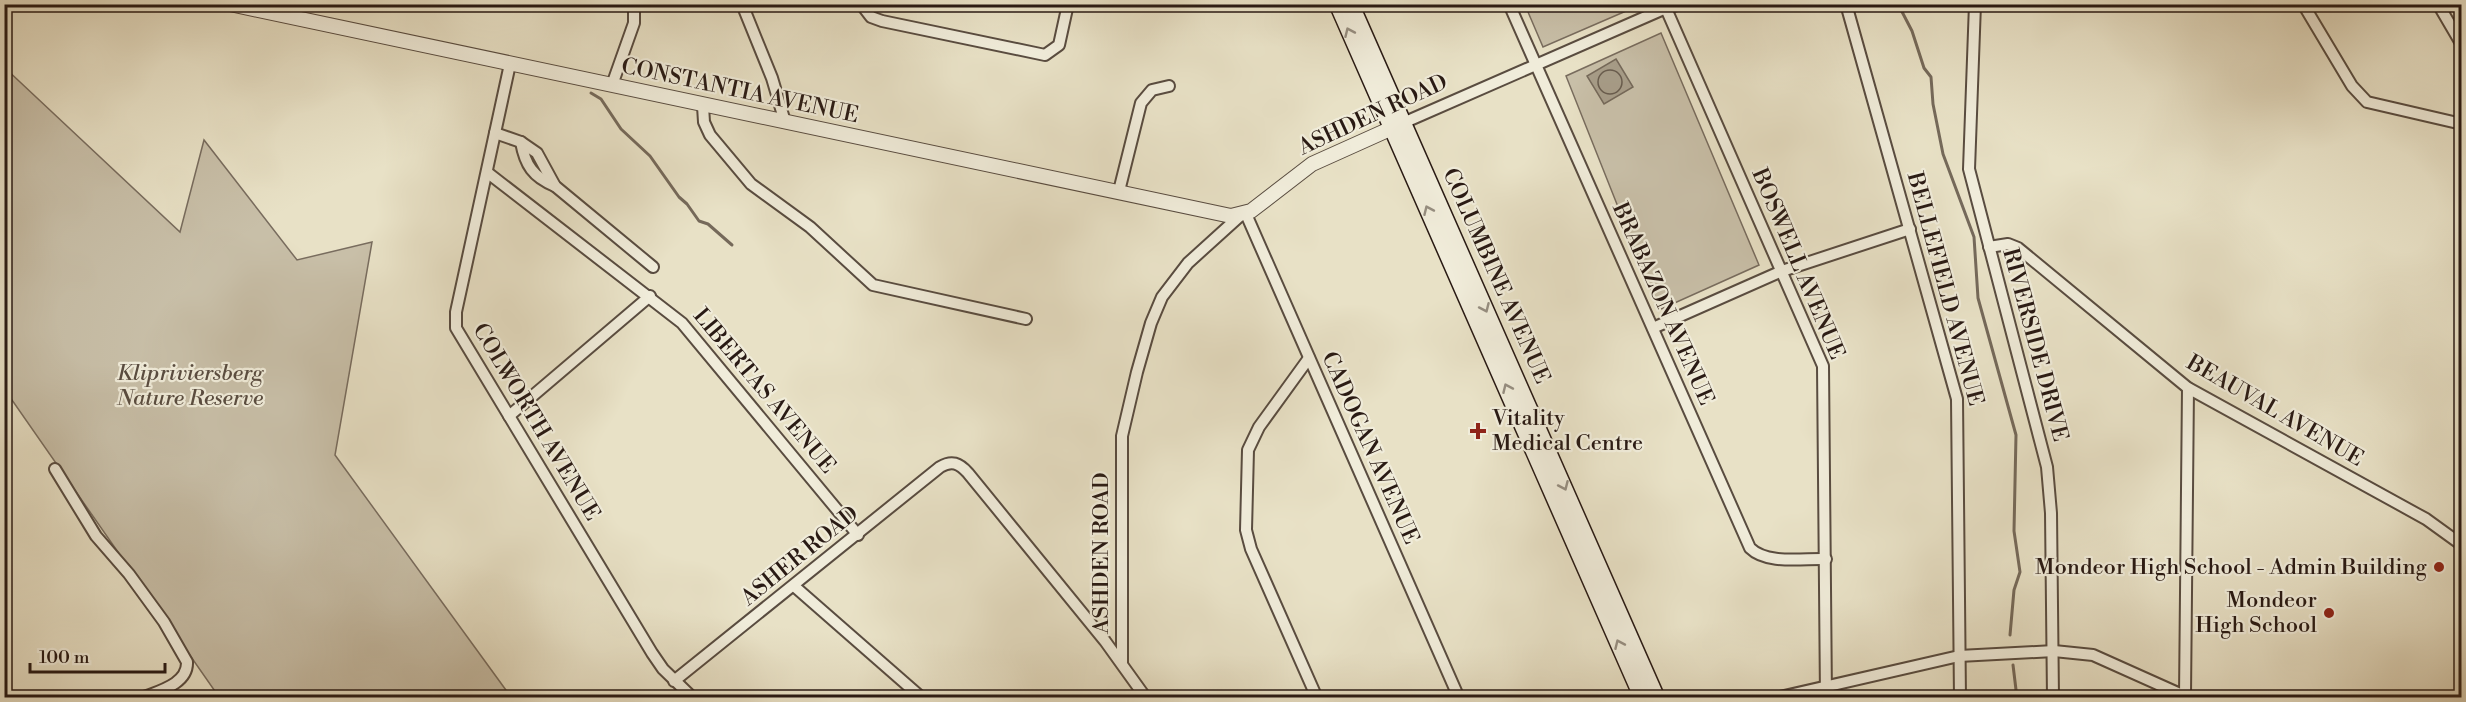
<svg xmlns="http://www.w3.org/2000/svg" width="2466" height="702" font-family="'Libre Bodoni',serif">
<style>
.green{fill:#c8bfa8;stroke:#786c5e;stroke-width:1.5}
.water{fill:#a79d89;stroke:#75695a;stroke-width:1.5}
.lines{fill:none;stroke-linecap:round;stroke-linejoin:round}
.shore{stroke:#685c4e;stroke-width:1.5}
.stream{stroke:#75695a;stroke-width:3}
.minor-casing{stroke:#594c40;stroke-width:14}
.tertiary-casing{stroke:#594c40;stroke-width:16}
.secondary-casing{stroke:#291a14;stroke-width:18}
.minor{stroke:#f0ecda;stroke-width:10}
.tertiary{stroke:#f0ecda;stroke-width:14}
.secondary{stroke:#f0ecda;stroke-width:15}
.oneway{stroke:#968e81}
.poi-dot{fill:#8f2418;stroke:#f0ecda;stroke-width:2}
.labels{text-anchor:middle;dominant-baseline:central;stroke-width:4.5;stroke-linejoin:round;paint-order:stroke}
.street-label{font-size:22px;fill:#291a14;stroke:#f0ecda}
.park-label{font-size:22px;font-style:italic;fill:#594c40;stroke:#f0ecda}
.poi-label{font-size:22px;fill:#291a14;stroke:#f0ecda;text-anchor:end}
</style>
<rect width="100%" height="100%" fill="#e8e1c6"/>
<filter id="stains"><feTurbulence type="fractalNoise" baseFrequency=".00333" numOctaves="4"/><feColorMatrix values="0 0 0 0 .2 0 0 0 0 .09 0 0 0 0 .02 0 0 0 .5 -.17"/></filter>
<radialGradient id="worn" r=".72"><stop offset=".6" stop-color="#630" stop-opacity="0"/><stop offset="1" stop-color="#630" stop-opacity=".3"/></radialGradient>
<!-- green -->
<g class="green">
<path d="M1525,5h115l-97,42z"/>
<path d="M1661,33l98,232 -100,45 -93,-234z"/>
<path d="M4,67l176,165 24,-92 93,120 75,-18 -37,213 176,242h-292l-214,-307z"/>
</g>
<!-- water -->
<path class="water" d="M1616,59l17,28 -29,17 -17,-28z"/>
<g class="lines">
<!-- shore -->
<circle class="shore" cx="1610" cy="82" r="12"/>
<!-- stream -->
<g class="stream">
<path d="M1898,4l14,27 12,37 7,9 2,27 10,50 31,83 4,61 38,137 -2,96 6,41 -6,18 -4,45"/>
<path d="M591,93l10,6 20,30 29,27 29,41 8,7 12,17 9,3 24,21"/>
<path d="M2013,665l4,33"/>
</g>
<!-- minor casing -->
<g class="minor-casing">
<g id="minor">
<path d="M742,4l30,74 13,44"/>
<path d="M861,4l10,13 11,4 163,34 14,-10 9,-41"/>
<path d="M1509,4l241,544c17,17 54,10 76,11"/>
<path d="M1664,4l159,362 3,332"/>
<path d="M1846,4l111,395 3,299"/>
<path d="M1975,4l-6,165 78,298 4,46 2,185"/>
<path d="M2303,4l49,82 15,16 95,22"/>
<path d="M2438,4l24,41"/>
<path d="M510,64l-54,248v16l196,325 11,16 30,29"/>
<path d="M612,85l22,-62v-19"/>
<path d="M703,106l1,16 6,13 41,49 59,43 63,58 153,34"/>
<path d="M1403,123l263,-115 15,-4"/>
<path d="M495,133l26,9 16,11 18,33 98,81"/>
<path d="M521,142c4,23 12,35 34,44"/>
<path d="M488,173l194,150 176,212"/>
<path d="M1119,191l22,-88 11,-13 17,-4"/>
<path d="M1246,214l213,484"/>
<path d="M1989,247l19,-3 10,4 170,140 238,131 36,26"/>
<path d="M1653,328l129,-57 128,-42"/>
<path d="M1309,358l-50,69 -11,23 -2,80 5,19 66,149"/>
<path d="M509,416l141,-120"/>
<path d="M55,469l41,67 33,38 35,48 23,40c1,22 -28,29 -45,36"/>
<path d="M794,586l128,112"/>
<path d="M1122,663v-227l15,-64 14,-49 11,-26 26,-34 53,-48"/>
<path d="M674,681l266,-214c12,-7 19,-4 28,6l137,168 41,57"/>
<path d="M2185,696l3,-308"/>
<path d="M1776,698l183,-42 95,-5 39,4 96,43"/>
</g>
</g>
<!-- tertiary casing -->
<g class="tertiary-casing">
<path id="tertiary" d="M230,4l1001,212 20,-5 61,-47 89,-40"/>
</g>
<!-- secondary casing -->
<g class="secondary-casing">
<g id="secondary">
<path d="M1337,4l305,694"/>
<path d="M1351,4l306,694"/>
</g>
</g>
<!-- minor -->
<use href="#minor" class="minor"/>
<!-- tertiary -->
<use href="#tertiary" class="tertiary"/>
<!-- secondary -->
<use href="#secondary" class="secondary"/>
</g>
<!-- one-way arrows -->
<defs><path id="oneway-chevron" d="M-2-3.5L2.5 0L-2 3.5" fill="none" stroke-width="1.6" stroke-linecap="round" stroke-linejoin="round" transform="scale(1.5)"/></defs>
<g class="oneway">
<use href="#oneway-chevron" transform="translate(1349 32) rotate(-114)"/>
<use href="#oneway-chevron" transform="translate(1428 210) rotate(-114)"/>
<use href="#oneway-chevron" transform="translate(1485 308) rotate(66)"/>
<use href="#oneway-chevron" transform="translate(1507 388) rotate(-114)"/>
<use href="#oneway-chevron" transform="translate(1564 486) rotate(66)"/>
<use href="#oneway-chevron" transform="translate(1619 644) rotate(-114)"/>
</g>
<!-- markers -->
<g class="poi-dot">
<path d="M1475 422h6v6h6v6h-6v6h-6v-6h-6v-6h6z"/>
<circle cx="2439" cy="567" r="6"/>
<circle cx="2329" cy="613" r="6"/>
</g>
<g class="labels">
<!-- street labels -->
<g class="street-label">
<text transform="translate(740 91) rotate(12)">CONSTANTIA AVENUE</text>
<text transform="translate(1373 115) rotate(-25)">ASHDEN ROAD</text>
<text transform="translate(1798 264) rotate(67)">BOSWELL AVENUE</text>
<text transform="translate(1496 276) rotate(66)">COLUMBINE AVENUE</text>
<text transform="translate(1945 289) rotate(75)">BELLEFIELD AVENUE</text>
<text transform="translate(1663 304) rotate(66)">BRABAZON AVENUE</text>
<text transform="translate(2035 345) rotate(75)">RIVERSIDE DRIVE</text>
<text transform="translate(764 391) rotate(50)">LIBERTAS AVENUE</text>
<text transform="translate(2275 411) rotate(30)">BEAUVAL AVENUE</text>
<text transform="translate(536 422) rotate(59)">COLWORTH AVENUE</text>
<text transform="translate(1370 448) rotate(66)">CADOGAN AVENUE</text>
<text transform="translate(1101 553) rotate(-90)">ASHDEN ROAD</text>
<text transform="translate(800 556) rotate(-39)">ASHER ROAD</text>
</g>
<!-- park labels -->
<g class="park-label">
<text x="190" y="373">Klipriviersberg<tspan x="190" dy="25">Nature Reserve</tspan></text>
</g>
<!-- poi labels -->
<g class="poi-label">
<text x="1492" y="418" text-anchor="start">Vitality<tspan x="1492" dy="25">Medical Centre</tspan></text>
<text x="2427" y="567">Mondeor High School - Admin Building</text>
<text x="2317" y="600">Mondeor<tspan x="2317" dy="25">High School</tspan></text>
</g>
</g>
<!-- margin -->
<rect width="2466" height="702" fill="none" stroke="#e8e1c6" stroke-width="24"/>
<rect x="6" y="6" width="2454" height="690" fill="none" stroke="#291a14" stroke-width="3"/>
<rect x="12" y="12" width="2442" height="678" fill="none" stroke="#291a14" stroke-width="1.5"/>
<!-- scale -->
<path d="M30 663v9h135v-9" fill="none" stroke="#291a14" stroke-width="3"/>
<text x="39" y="663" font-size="18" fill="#291a14" stroke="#f0ecda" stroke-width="4.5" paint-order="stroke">100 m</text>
<rect width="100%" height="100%" filter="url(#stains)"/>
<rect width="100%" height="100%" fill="url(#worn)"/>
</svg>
